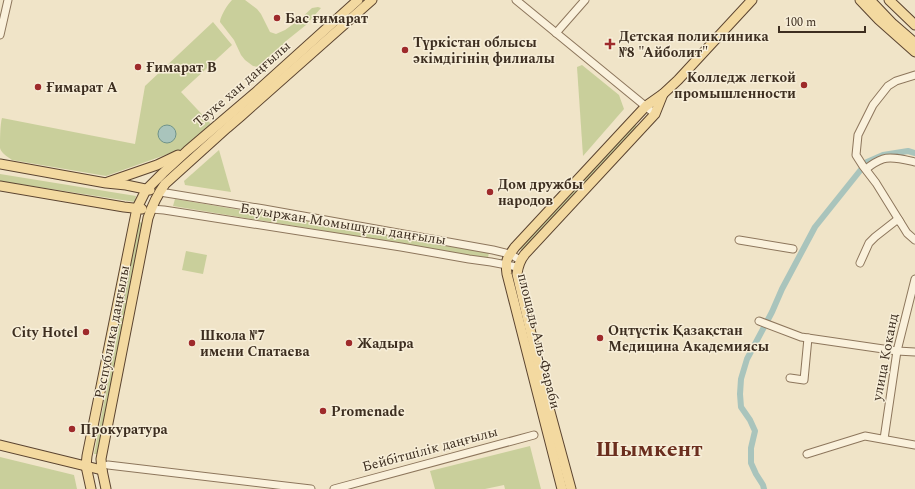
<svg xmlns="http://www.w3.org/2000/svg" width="915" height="489" font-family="Spectral,serif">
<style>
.green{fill:#c9cf9b}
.water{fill:#a9c4bc;stroke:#6f938a}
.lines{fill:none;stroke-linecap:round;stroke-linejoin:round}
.canal{stroke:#a9c4bc;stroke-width:6}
.minor-casing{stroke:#8d765c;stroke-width:9}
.major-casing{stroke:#5b4430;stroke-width:11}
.minor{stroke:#faf1dc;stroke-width:7}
.major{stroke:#f3d9a0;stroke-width:9}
.poi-dot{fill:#9e2a2b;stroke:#f7eed8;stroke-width:1.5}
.labels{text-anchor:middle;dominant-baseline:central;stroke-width:3;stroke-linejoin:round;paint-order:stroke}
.poi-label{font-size:14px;font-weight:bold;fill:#3d2e20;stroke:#f7eed8;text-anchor:start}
.street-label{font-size:14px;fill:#3d2e20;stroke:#f7eed8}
.town-label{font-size:22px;font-weight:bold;fill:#6b2e1e;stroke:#f7eed8}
</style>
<rect width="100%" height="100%" fill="#f0e4c8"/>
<!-- green -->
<g class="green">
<path d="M232,0h13l12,9 4,5 9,18 6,2 9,-4 14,-10 13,-12 6,-1 3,1 -15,17 -20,16 -9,10 -7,10 -5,4 -6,2 -6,-1 -8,-6 -4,-5 -7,-15 -14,-18c0,-5 7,-17 12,-22z"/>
<path d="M213,22l19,23 -51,47 30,32 -29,25 -76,27 -94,-16c-4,-3 -11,-7 -12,-12 0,-6 0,-24 2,-30l133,26 10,-58z"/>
<path d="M582,65l37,30 5,14 -41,47 -6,-89z"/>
<path d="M632,122l8,7 -115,124 -7,-6z"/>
<path d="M219,150l12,42 -46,-7 -1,-4z"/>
<path d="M0,174l136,22 -1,6 -135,-21z"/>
<path d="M175,199l314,53 -1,6 -315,-52z"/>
<path d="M139,222l4,1 -46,231h-3z"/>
<path d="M186,251l21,4 -4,19 -21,-4z"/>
<path d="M530,446l11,43h-36l-1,-4 -19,4h-50l-5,-18z"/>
<path d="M0,457l74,18 3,14h-77z"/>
</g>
<!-- water -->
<circle class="water" cx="167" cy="134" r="9"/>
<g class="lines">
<!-- canal -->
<path class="canal" d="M764,489l-1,-4 -7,-11 -5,-11v-15l4,-17 -5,-11 -9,-13 -1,-13 1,-15 6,-20 25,-47 10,-23 33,-62 52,-65 16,-7 25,-4 7,2"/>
<!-- minor casing -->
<g class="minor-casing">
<g id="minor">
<path d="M516,0l139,114"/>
<path d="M556,33l29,-33"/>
<path d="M0,35l8,-35"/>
<path d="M915,75l-19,6 -8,5 -15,19 -15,30 -2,20 7,11 13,17 31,50 8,7"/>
<path d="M866,169c5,-4 11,-8 17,-10 9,-3 23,1 32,3"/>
<path d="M160,192l104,17 229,41 17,4 10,6"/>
<path d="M151,209l13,1 237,37 68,12 22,3 26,5"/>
<path d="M739,240l54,9"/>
<path d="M860,263l9,-20 6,-6 23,-18 2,3"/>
<path d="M759,321l42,16 96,14 18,1"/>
<path d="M790,378l14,2 4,-42"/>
<path d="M884,439l13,-88 18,-72"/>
<path d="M807,454l58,-18 50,9"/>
<path d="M108,465l203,24"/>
<path d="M334,489l200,-54"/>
</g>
</g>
<!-- major casing -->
<g class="major-casing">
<g id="major">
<path d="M860,0l19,20 36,32"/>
<path d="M870,0l23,24 22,19"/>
<path d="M889,0l26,25"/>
<path d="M0,164l106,19 20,2 24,5"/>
<path d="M108,182l49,-17 21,-10"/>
<path d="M0,186l124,21 18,2"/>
<path d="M0,445l102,25"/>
<path d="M91,489l-5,-23 1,-10 50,-248 9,-18 17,-17 24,-22 68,-58 103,-93"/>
<path d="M106,489l-4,-19 -1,-11 47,-241c4,-12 9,-23 17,-34l62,-56 14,-12 131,-116"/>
<path d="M562,489l-55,-215c-2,-14 0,-16 8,-27l131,-141 17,-12 15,-14 74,-80"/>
<path d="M571,489l-25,-92 -29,-123c1,-8 3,-14 8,-20l130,-140 8,-20"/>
</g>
</g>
<!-- minor -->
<use href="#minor" class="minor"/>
<!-- major -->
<use href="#major" class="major"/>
</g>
<!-- markers -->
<g class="poi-dot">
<circle cx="277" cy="18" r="4"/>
<path d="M608 38h4v4h4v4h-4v4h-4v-4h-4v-4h4z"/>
<circle cx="405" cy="50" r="4"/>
<circle cx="138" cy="67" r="4"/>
<circle cx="804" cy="85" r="4"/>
<circle cx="38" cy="87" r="4"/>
<circle cx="490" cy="192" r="4"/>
<circle cx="86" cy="332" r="4"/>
<circle cx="600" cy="338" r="4"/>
<circle cx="192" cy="343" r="4"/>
<circle cx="349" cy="343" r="4"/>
<circle cx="323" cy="411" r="4"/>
<circle cx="72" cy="429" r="4"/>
</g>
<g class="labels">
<!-- poi labels -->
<g class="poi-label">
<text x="285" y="18">Бас ғимарат</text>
<text x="619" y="36">Детская поликлиника<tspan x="619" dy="16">№8 "Айболит"</tspan></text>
<text x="413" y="42">Түркістан облысы<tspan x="413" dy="16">әкімдігінің филиалы</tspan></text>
<text x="146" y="67">Ғимарат В</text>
<text x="796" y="77" text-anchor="end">Колледж легкой<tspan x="796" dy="16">промышленности</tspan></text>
<text x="46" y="87">Ғимарат А</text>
<text x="498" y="184">Дом дружбы<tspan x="498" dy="16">народов</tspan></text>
<text x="608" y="330">Оңтүстік Қазақстан<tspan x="608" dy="16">Медицина Академиясы</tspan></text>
<text x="78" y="332" text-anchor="end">City Hotel</text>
<text x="200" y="335">Школа №7<tspan x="200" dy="16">имени Спатаева</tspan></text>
<text x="357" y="343">Жадыра</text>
<text x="331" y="411">Promenade</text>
<text x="80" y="429">Прокуратура</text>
</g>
<!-- street labels -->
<g class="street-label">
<text transform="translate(242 84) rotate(-41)">Тәуке хан даңғылы</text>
<text transform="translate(343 224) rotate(9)">Бауыржан Момышұлы даңғылы</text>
<text transform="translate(112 332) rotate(-79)">Республика даңғылы</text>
<text transform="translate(539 341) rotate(76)">площадь Аль-Фараби</text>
<text transform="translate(885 357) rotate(-79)">улица Коканд</text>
<text transform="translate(430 449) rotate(-15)">Бейбітшілік даңғылы</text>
</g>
<!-- town labels -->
<g class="town-label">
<text x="649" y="449">Шымкент</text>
</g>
</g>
<!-- scale -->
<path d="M779 26v6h86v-6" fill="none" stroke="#3d2e20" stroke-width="2"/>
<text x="785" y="26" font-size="12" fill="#3d2e20" stroke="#f7eed8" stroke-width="3" paint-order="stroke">100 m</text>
</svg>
